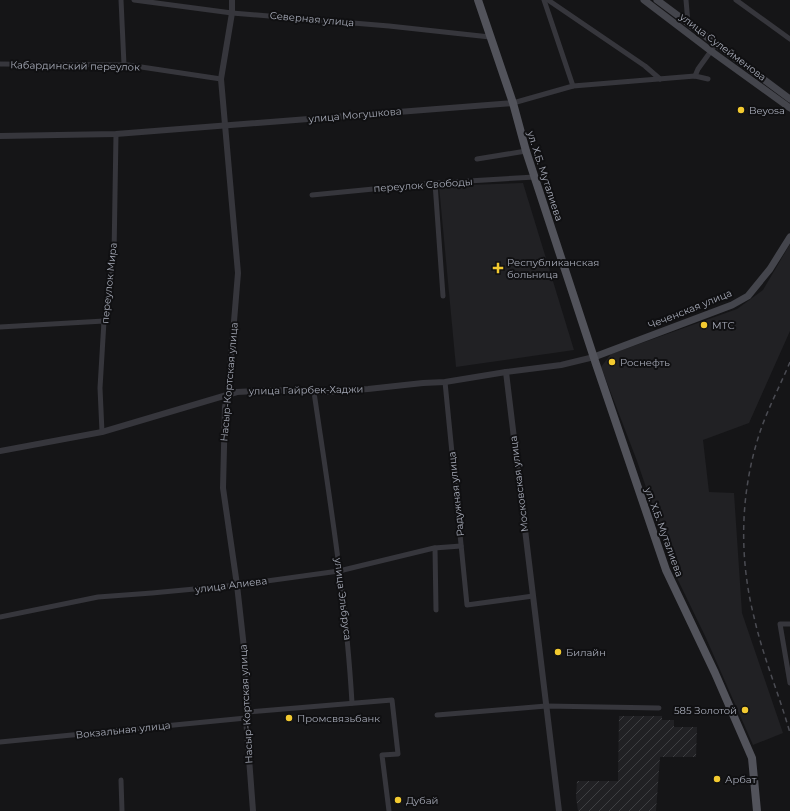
<svg xmlns="http://www.w3.org/2000/svg" width="790" height="811" font-family="Montserrat,sans-serif">
<style>
.built{fill:#212124}
.industrial{fill:url(#industrial-furrows)}
.lines{fill:none;stroke-linecap:round;stroke-linejoin:round}
.minor{stroke:#36363c;stroke-width:5}
.tertiary{stroke:#36363c;stroke-width:6}
.secondary{stroke:#44454c;stroke-width:7}
.primary{stroke:#52535b;stroke-width:8}
.rail{stroke:#4b4c53;stroke-width:1.5;stroke-dasharray:5 4;stroke-linecap:butt}
.poi-dot{fill:#f3ca30;stroke:#101012;stroke-width:1.5}
.labels{text-anchor:middle;dominant-baseline:central;stroke-width:4;stroke-linejoin:round;paint-order:stroke}
.street-label{font-size:10px;fill:#a6aab7;stroke:#101012}
.poi-label{font-size:10px;fill:#a6aab7;stroke:#101012;text-anchor:start}
</style>
<defs>
<pattern id="industrial-furrows" width="10" height="10" patternUnits="userSpaceOnUse"><rect width="10" height="10" fill="#212124"/><path d="M-1 1l2-2M0 10L10 0M9 11l2-2" fill="none" stroke="#3e3f42"/></pattern>
</defs>
<rect width="100%" height="100%" fill="#151517"/>
<!-- built -->
<g class="built">
<path d="M523,183l51,167 -118,17 -17,-181z"/>
<path d="M790,244v87l-41,92 -46,17 6,52 25,1 8,120 41,120 -30,12 -47,-107 -29,-60 -40,-117 -36,-94 10,-13 126,-45 26,-19z"/>
</g>
<!-- industrial -->
<path class="industrial" d="M619,716h43v4h12v7h23l-1,30h-36l-4,54h-78l-2,-14 1,-16h41z"/>
<g class="lines">
<!-- minor -->
<g class="minor">
<path d="M121,0l3,65"/>
<path d="M134,0l98,13 157,13 101,11"/>
<path d="M544,0l29,86"/>
<path d="M548,0l97,66 15,13"/>
<path d="M686,0l2,23"/>
<path d="M736,0l54,39"/>
<path d="M0,64l128,1 93,14"/>
<path d="M695,76l3,-7 18,-25"/>
<path d="M513,103l60,-17 122,-10 13,3"/>
<path d="M477,159l49,-8"/>
<path d="M435,183l8,113"/>
<path d="M312,195l123,-12 100,-6"/>
<path d="M0,327l104,-6"/>
<path d="M445,382l22,223 66,-9"/>
<path d="M314,392c15,103 32,206 38,311"/>
<path d="M102,432l-2,-44 4,-67 10,-66 2,-121"/>
<path d="M435,548l1,62"/>
<path d="M0,617l98,-20 54,-4 85,-8 102,-14 95,-23 27,-2"/>
<path d="M790,624h-10l10,59"/>
<path d="M248,712l144,-12 6,54 -16,1 7,56"/>
<path d="M437,715l109,-9 113,2"/>
<path d="M0,742l246,-24"/>
<path d="M121,780l1,31"/>
</g>
<!-- tertiary -->
<g class="tertiary">
<path d="M232,0v13l-11,66 17,194 -10,121 -3,13 -2,81 14,97 8,72 3,55 -2,6 7,93"/>
<path d="M0,136l116,-2 397,-31"/>
<path d="M506,372l53,439"/>
<path d="M0,451l102,-19 135,-40 35,-2 53,2 43,-3 55,-6 22,-1 61,-10 55,-7 33,-8"/>
</g>
<!-- secondary -->
<g class="secondary">
<path d="M644,0l67,51 79,57"/>
<path d="M657,0l133,99"/>
<path d="M594,357l138,-52 16,-9 22,-27 20,-32"/>
</g>
<!-- primary -->
<path class="primary" d="M478,0l35,103 13,48 70,213 70,206 49,103 37,85 5,53"/>
<!-- rail -->
<path class="rail" d="M790,362c-10,24 -23,48 -31,73 -19,59 -20,123 -5,182 9,40 25,77 36,116"/>
</g>
<!-- markers -->
<g class="poi-dot">
<circle cx="741" cy="110" r="4"/>
<path d="M496 262h4v4h4v4h-4v4h-4v-4h-4v-4h4z"/>
<circle cx="704" cy="325" r="4"/>
<circle cx="612" cy="362" r="4"/>
<circle cx="558" cy="652" r="4"/>
<circle cx="745" cy="710" r="4"/>
<circle cx="289" cy="718" r="4"/>
<circle cx="717" cy="779" r="4"/>
<circle cx="398" cy="800" r="4"/>
</g>
<g class="labels">
<!-- street labels -->
<g class="street-label">
<text transform="translate(312 19) rotate(5)">Северная улица</text>
<text transform="translate(723 47) rotate(37)">улица Сулейменова</text>
<text transform="translate(75 66) rotate(1)">Кабардинский переулок</text>
<text transform="translate(355 115) rotate(-5)">улица Могушкова</text>
<text transform="translate(545 176) rotate(72)">ул. Х.Б. Муталиева</text>
<text transform="translate(423 185) rotate(-4)">переулок Свободы</text>
<text transform="translate(109 283) rotate(-84)">переулок Мира</text>
<text transform="translate(690 309) rotate(-22)">Чеченская улица</text>
<text transform="translate(229 382) rotate(-85)">Насыр-Кортская улица</text>
<text transform="translate(306 390) rotate(-1)">улица Гайрбек-Хаджи</text>
<text transform="translate(519 484) rotate(-97)">Московская улица</text>
<text transform="translate(456 494) rotate(-96)">Радужная улица</text>
<text transform="translate(664 532) rotate(70)">ул. Х.Б. Муталиева</text>
<text transform="translate(231 585) rotate(-7)">улица Алиева</text>
<text transform="translate(343 599) rotate(83)">улица Эльбруса</text>
<text transform="translate(246 704) rotate(-93)">Насыр-Кортская улица</text>
<text transform="translate(123 730) rotate(-6)">Вокзальная улица</text>
</g>
<!-- poi labels -->
<g class="poi-label">
<text x="749" y="110">Beyosa</text>
<text x="507" y="262">Республиканская<tspan x="507" dy="12">больница</tspan></text>
<text x="712" y="325">МТС</text>
<text x="620" y="362">Роснефть</text>
<text x="566" y="652">Билайн</text>
<text x="737" y="710" text-anchor="end">585 Золотой</text>
<text x="297" y="718">Промсвязьбанк</text>
<text x="725" y="779">Арбат</text>
<text x="406" y="800">Дубай</text>
</g>
</g>
</svg>
